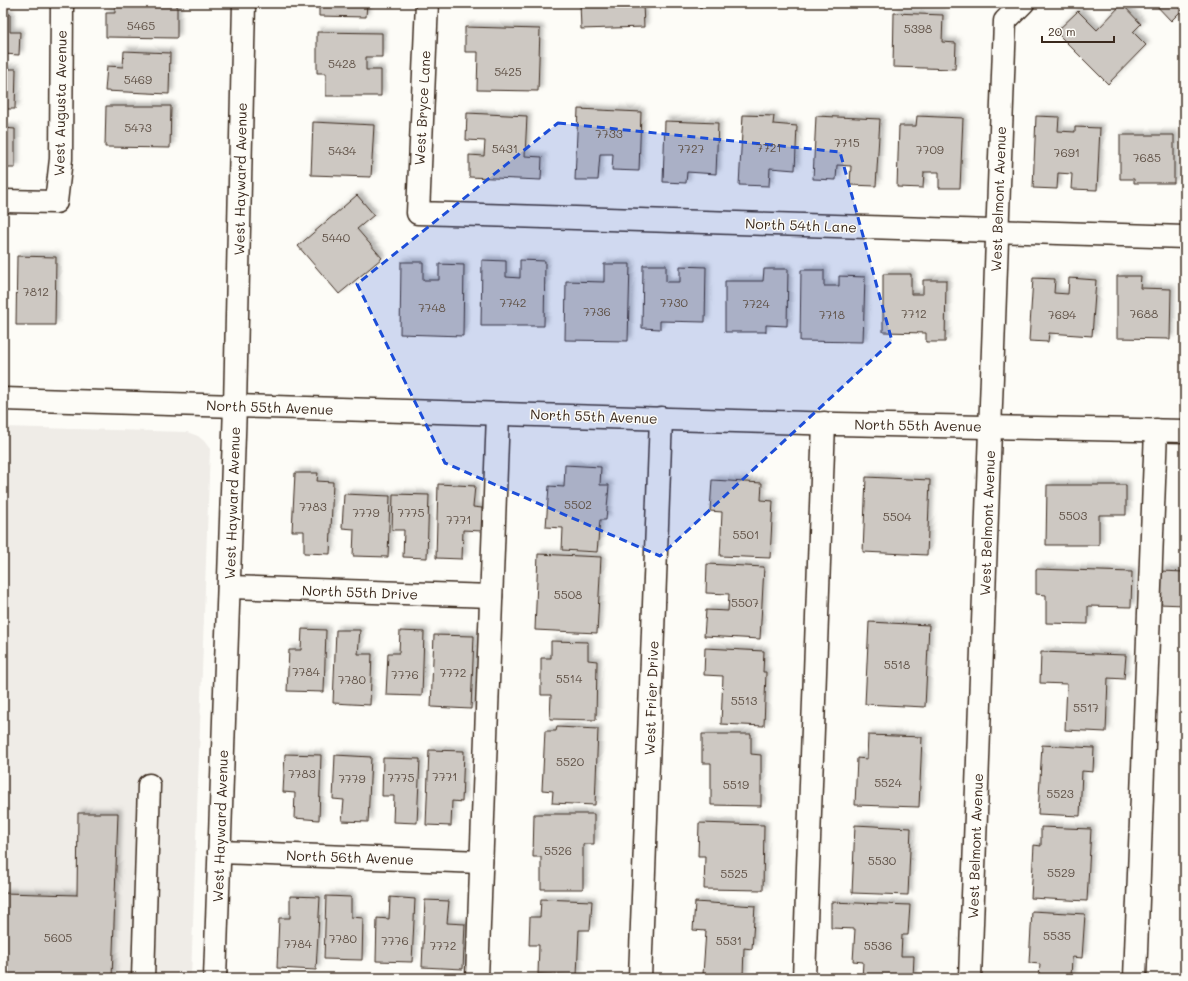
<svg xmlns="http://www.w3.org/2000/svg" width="1188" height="981" font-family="Mali,sans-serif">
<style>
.built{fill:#efece7}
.building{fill:#cdc8c2;stroke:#3b2a1e;filter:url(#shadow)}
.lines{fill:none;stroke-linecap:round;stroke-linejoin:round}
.minor-casing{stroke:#3b2a1e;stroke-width:25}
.minor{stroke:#fdfcf7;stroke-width:22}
.marked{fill:#1d4ed8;fill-opacity:0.2;stroke:#1d4ed8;stroke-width:3;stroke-dasharray:8 5;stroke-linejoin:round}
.labels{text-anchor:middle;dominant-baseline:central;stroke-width:3;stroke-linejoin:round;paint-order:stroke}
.number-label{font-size:12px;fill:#605247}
.street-label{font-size:14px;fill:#3b2a1e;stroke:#fdfcf7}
</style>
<defs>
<filter id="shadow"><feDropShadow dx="3.5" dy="-3.5" stdDeviation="2" flood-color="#0004"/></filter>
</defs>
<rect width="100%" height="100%" fill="#fdfcf7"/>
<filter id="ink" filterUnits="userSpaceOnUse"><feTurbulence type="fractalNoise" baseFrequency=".025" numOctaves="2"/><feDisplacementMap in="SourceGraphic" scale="8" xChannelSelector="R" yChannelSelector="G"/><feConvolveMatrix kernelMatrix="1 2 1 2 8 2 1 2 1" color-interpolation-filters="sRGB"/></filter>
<g filter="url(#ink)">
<!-- built -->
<path class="built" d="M3,427l184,5 11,4 6,5 6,8 -19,529h-188z"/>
<!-- building -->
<g class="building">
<path d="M115,3h62v35l-71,-1v-24h9z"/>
<path d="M319,3h48l-1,14 -47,-1z"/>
<path d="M473,3h68v3l-68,-2z"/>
<path d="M580,3h63l1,24 -63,2z"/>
<path d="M698,3h20l-19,5z"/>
<path d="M1154,3h31v4l-14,14z"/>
<path d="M1122,4l19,20 -8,8 13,13 -38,39 -52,-52 22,-21 19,19z"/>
<path d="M894,13l49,2 -1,27 14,1 -1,26 -62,-2z"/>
<path d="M3,14h7v18h10l-1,23 -16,-1z"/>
<path d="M465,27l75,2 -2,62 -61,-1 1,-38h-13z"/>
<path d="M317,32l65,1v24h-16v13h15v26h-55v-23h-9z"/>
<path d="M124,51l46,2 -1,41 -64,-3 2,-25 16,1z"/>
<path d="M3,69h13l-1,40h-12z"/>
<path d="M106,106h65l-1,42 -65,-1z"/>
<path d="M578,109l63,3 -2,59 -27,-1 1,-16h-13l-2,26h-23z"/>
<path d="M467,113l60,3 -2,40 17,1 -1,23 -72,-3v-22l15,1 1,-15 -19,-1z"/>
<path d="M743,115l31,1 -1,8 24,2 -2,44 -25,-2 -1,18 -30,-1z"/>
<path d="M816,116l64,3 -4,67 -26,-1 1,-19 -14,-1 -1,15 -23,-1z"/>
<path d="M917,116l46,2 -3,70h-21v-16h-15l-1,16 -26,-1 2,-61h17z"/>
<path d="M1036,116l23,1 -1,14 17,1v-5l25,1 -3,62 -26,-1 1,-15 -14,-1 -1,16 -24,-1z"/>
<path d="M665,121l53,2 -2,51 -29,-2 -1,11 -23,-1z"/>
<path d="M313,122l61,3 -3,52 -60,-2z"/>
<path d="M3,128l12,1v39h-12z"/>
<path d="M1120,135h54v48h-40v-4h-14z"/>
<path d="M357,195l17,20 -17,14 25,29 -43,36 -41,-48z"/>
<path d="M17,256l39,1 -1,68h-39z"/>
<path d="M482,260l24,1v16l14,1v-18l25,1 -1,65h-63z"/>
<path d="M401,262h22v18h16v-16l25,1 -1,71 -63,-2z"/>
<path d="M604,264h26l-2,77 -63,-1 1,-59 38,1z"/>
<path d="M643,265h23v17h14v-16l26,1 -1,55 -45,-1v8l-18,-1z"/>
<path d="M764,269h24l-1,57 -21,-1v7h-41v-51h38z"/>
<path d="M801,270h23v16h15v-10l26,1 -2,65 -63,-1z"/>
<path d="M883,274h28v20h12v-14h23l-1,62h-19v-9l-43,-1z"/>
<path d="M1117,276h24l-1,12 31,1 -1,50 -53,-1z"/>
<path d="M1033,278l22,1 -1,14 14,1 1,-16 27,2 -4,56 -43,-3 -1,9 -19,-1z"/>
<path d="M1184,281h1v64h-2z"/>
<path d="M565,465l36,2 -1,18h9l-3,35h-6l-3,32 -35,-2 1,-22 -17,-1 3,-41 15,1z"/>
<path d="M295,473h23l-1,8 16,1 -3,72 -26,-1v-22h-12z"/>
<path d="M866,477l64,3 -3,75 -64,-3z"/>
<path d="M712,480l50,3 -1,17 12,1 -3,57 -50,-2 2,-44 -12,-1z"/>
<path d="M438,484l37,2 -2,21 9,1 -1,23 -18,-1 -1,29 -26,-1z"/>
<path d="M1047,485h79v30h-27v30h-53z"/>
<path d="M344,494l46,2 -2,61 -35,-1 1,-27 -12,-1z"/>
<path d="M393,494l36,1 -2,63 -24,-1 1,-27h-12z"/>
<path d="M538,554l63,3 -4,76 -62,-3z"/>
<path d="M707,564l57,3 -4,72 -56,-3 2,-26 22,1 1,-17 -23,-1z"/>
<path d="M1036,569l96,3 -1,35 -43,-1v18l-42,-1v-28l-10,-1z"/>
<path d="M1160,571l25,1v33l-27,-1z"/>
<path d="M869,622l60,3 -4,82 -60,-3z"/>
<path d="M302,629l24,1 -2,62 -37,-1 2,-41h12z"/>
<path d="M336,630h24l-2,24h14l-2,51 -37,-2z"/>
<path d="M400,631l24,1 -2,64 -36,-1 2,-42h11z"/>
<path d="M434,635l40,1 -3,73 -40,-2z"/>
<path d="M551,641l37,1v18l9,1 -1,59 -46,-1 1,-24h-10v-37h10z"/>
<path d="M705,648l59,3 -1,21h3l-2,54 -43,-2 2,-48 -19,-1z"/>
<path d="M1041,652l85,3 -2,24 -16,-1 -2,54 -41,-2 2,-46 -27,-1z"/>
<path d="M557,727l41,2 -3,76 -43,-2 1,-12 -11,-1 3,-59h11z"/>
<path d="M702,734h49v20l10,1v51l-50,-1v-42h-9z"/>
<path d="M868,735l54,2 -3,70 -64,-2 2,-47 10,1z"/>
<path d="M1042,745l52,3 -1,24 -11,-1 -2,45 -42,-2z"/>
<path d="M429,750l35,1 -2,51 -10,-1 -1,25 -25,-1z"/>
<path d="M285,754l36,1 -2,65 -25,-2 1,-25 -12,-1z"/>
<path d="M335,755l36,2 -3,65 -26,-1 2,-21 -11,-1z"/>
<path d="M383,758l37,1 -3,64 -24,-1 1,-26h-12z"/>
<path d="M78,813h40l-6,165h-109v-85l74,2z"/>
<path d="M534,814h60v30h-11v45h-42v-32h-8z"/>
<path d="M699,823l65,2 -1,65 -59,-1 1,-33h-7z"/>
<path d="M855,825l56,3 -3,67 -56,-2z"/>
<path d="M1041,827l50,2 -4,72 -56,-3 3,-53 7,1z"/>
<path d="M290,896l30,1 -4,73 -39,-2 2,-50h11z"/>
<path d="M326,896l25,1v20l12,1 -1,42 -38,-1z"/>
<path d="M390,897l25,2 -3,63 -36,-1 1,-43 12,1z"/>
<path d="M541,899l51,2 -2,29h-11l-2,46 -39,-2 1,-29h-10l1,-28h10z"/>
<path d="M425,900l24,1 -2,22 18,1 -2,45 -41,-2z"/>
<path d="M695,902l60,4 -3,43 -8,-1 -1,28 -40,-2 3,-43 -13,-1z"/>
<path d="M831,902l79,3 -2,30h-6l-1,21h13l-1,22h-51l1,-16 -10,-1 2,-32 -24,-1z"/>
<path d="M1032,911l53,3 -3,44 -10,-1 -1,21h-32l1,-14 -11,-1z"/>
</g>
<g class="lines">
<!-- minor casing -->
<g class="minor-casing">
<g id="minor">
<path d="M427,3l-9,210 767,24"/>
<path d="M3,201l53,1 5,-43 1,-156"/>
<path d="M3,399l834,25 348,7"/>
<path d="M229,587l262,9"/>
<path d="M219,852l262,10"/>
<path d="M143,978l6,-193"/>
<path d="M215,978l20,-572 9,-403"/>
<path d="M477,978l21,-564"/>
<path d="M640,978l21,-560"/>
<path d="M804,978l20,-555"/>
<path d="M970,978l35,-957 18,-18"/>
<path d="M1135,978l21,-548"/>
</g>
</g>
<!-- minor -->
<use href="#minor" class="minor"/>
</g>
</g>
<!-- marked area -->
<path class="marked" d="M558,123l282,29 52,189 -232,215 -215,-93 -88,-179z"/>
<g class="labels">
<!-- number labels -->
<g class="number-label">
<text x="141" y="25">5465</text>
<text x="918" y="28">5398</text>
<text x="342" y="63">5428</text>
<text x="508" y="71">5425</text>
<text x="138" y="79">5469</text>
<text x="138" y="127">5473</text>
<text x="609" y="133">7733</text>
<text x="847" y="142">7715</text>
<text x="769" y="147">7721</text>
<text x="505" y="148">5431</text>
<text x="691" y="148">7727</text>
<text x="930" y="149">7709</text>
<text x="342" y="150">5434</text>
<text x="1067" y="152">7691</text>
<text x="1147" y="157">7685</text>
<text x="336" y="237">5440</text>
<text x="36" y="291">7812</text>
<text x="513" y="302">7742</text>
<text x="674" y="302">7730</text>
<text x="756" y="303">7724</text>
<text x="432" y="307">7748</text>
<text x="597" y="311">7736</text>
<text x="914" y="313">7712</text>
<text x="1144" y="313">7688</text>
<text x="832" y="314">7718</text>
<text x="1062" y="314">7694</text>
<text x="578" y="504">5502</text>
<text x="313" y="506">7783</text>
<text x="366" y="512">7779</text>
<text x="411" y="512">7775</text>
<text x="1073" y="515">5503</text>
<text x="897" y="516">5504</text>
<text x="459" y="519">7771</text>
<text x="746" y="534">5501</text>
<text x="568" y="594">5508</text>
<text x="745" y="602">5507</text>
<text x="897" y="664">5518</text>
<text x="306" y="671">7784</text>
<text x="453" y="672">7772</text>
<text x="405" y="674">7776</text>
<text x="569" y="678">5514</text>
<text x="352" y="679">7780</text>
<text x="744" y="700">5513</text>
<text x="1086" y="707">5517</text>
<text x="570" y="761">5520</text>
<text x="302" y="773">7783</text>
<text x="445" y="776">7771</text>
<text x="401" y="777">7775</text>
<text x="352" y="778">7779</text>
<text x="888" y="782">5524</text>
<text x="736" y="784">5519</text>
<text x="1060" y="793">5523</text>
<text x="558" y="850">5526</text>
<text x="882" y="860">5530</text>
<text x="1061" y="872">5529</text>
<text x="734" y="873">5525</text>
<text x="1057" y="935">5535</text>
<text x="58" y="937">5605</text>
<text x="343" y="938">7780</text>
<text x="395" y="940">7776</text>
<text x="729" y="940">5531</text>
<text x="298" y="943">7784</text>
<text x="443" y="945">7772</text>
<text x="878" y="945">5536</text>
</g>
<!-- street labels -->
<g class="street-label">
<text transform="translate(60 103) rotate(-89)">West Augusta Avenue</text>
<text transform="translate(422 108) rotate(-87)">West Bryce Lane</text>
<text transform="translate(240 179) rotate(-89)">West Hayward Avenue</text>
<text transform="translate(998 199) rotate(-88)">West Belmont Avenue</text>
<text transform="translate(801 225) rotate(2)">North 54th Lane</text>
<text transform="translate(270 407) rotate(2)">North 55th Avenue</text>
<text transform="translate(594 416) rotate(2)">North 55th Avenue</text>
<text transform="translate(918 425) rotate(1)">North 55th Avenue</text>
<text transform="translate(232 503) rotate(-88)">West Hayward Avenue</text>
<text transform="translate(987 523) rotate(-88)">West Belmont Avenue</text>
<text transform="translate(360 592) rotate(2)">North 55th Drive</text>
<text transform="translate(651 698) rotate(-88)">West Frier Drive</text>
<text transform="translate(220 826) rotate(-88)">West Hayward Avenue</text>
<text transform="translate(975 846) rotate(-88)">West Belmont Avenue</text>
<text transform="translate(350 857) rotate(2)">North 56th Avenue</text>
</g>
</g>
<!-- margin -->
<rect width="1188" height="981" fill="none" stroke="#fdfcf7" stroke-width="16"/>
<rect x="8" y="8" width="1172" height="965" fill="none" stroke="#3b2a1e" stroke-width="1.5" filter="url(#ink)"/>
<!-- scale -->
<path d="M1042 36v6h72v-6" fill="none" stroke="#3b2a1e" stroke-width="2"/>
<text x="1048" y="36" font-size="12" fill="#3b2a1e" stroke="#fdfcf7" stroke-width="3" paint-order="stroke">20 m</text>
</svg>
